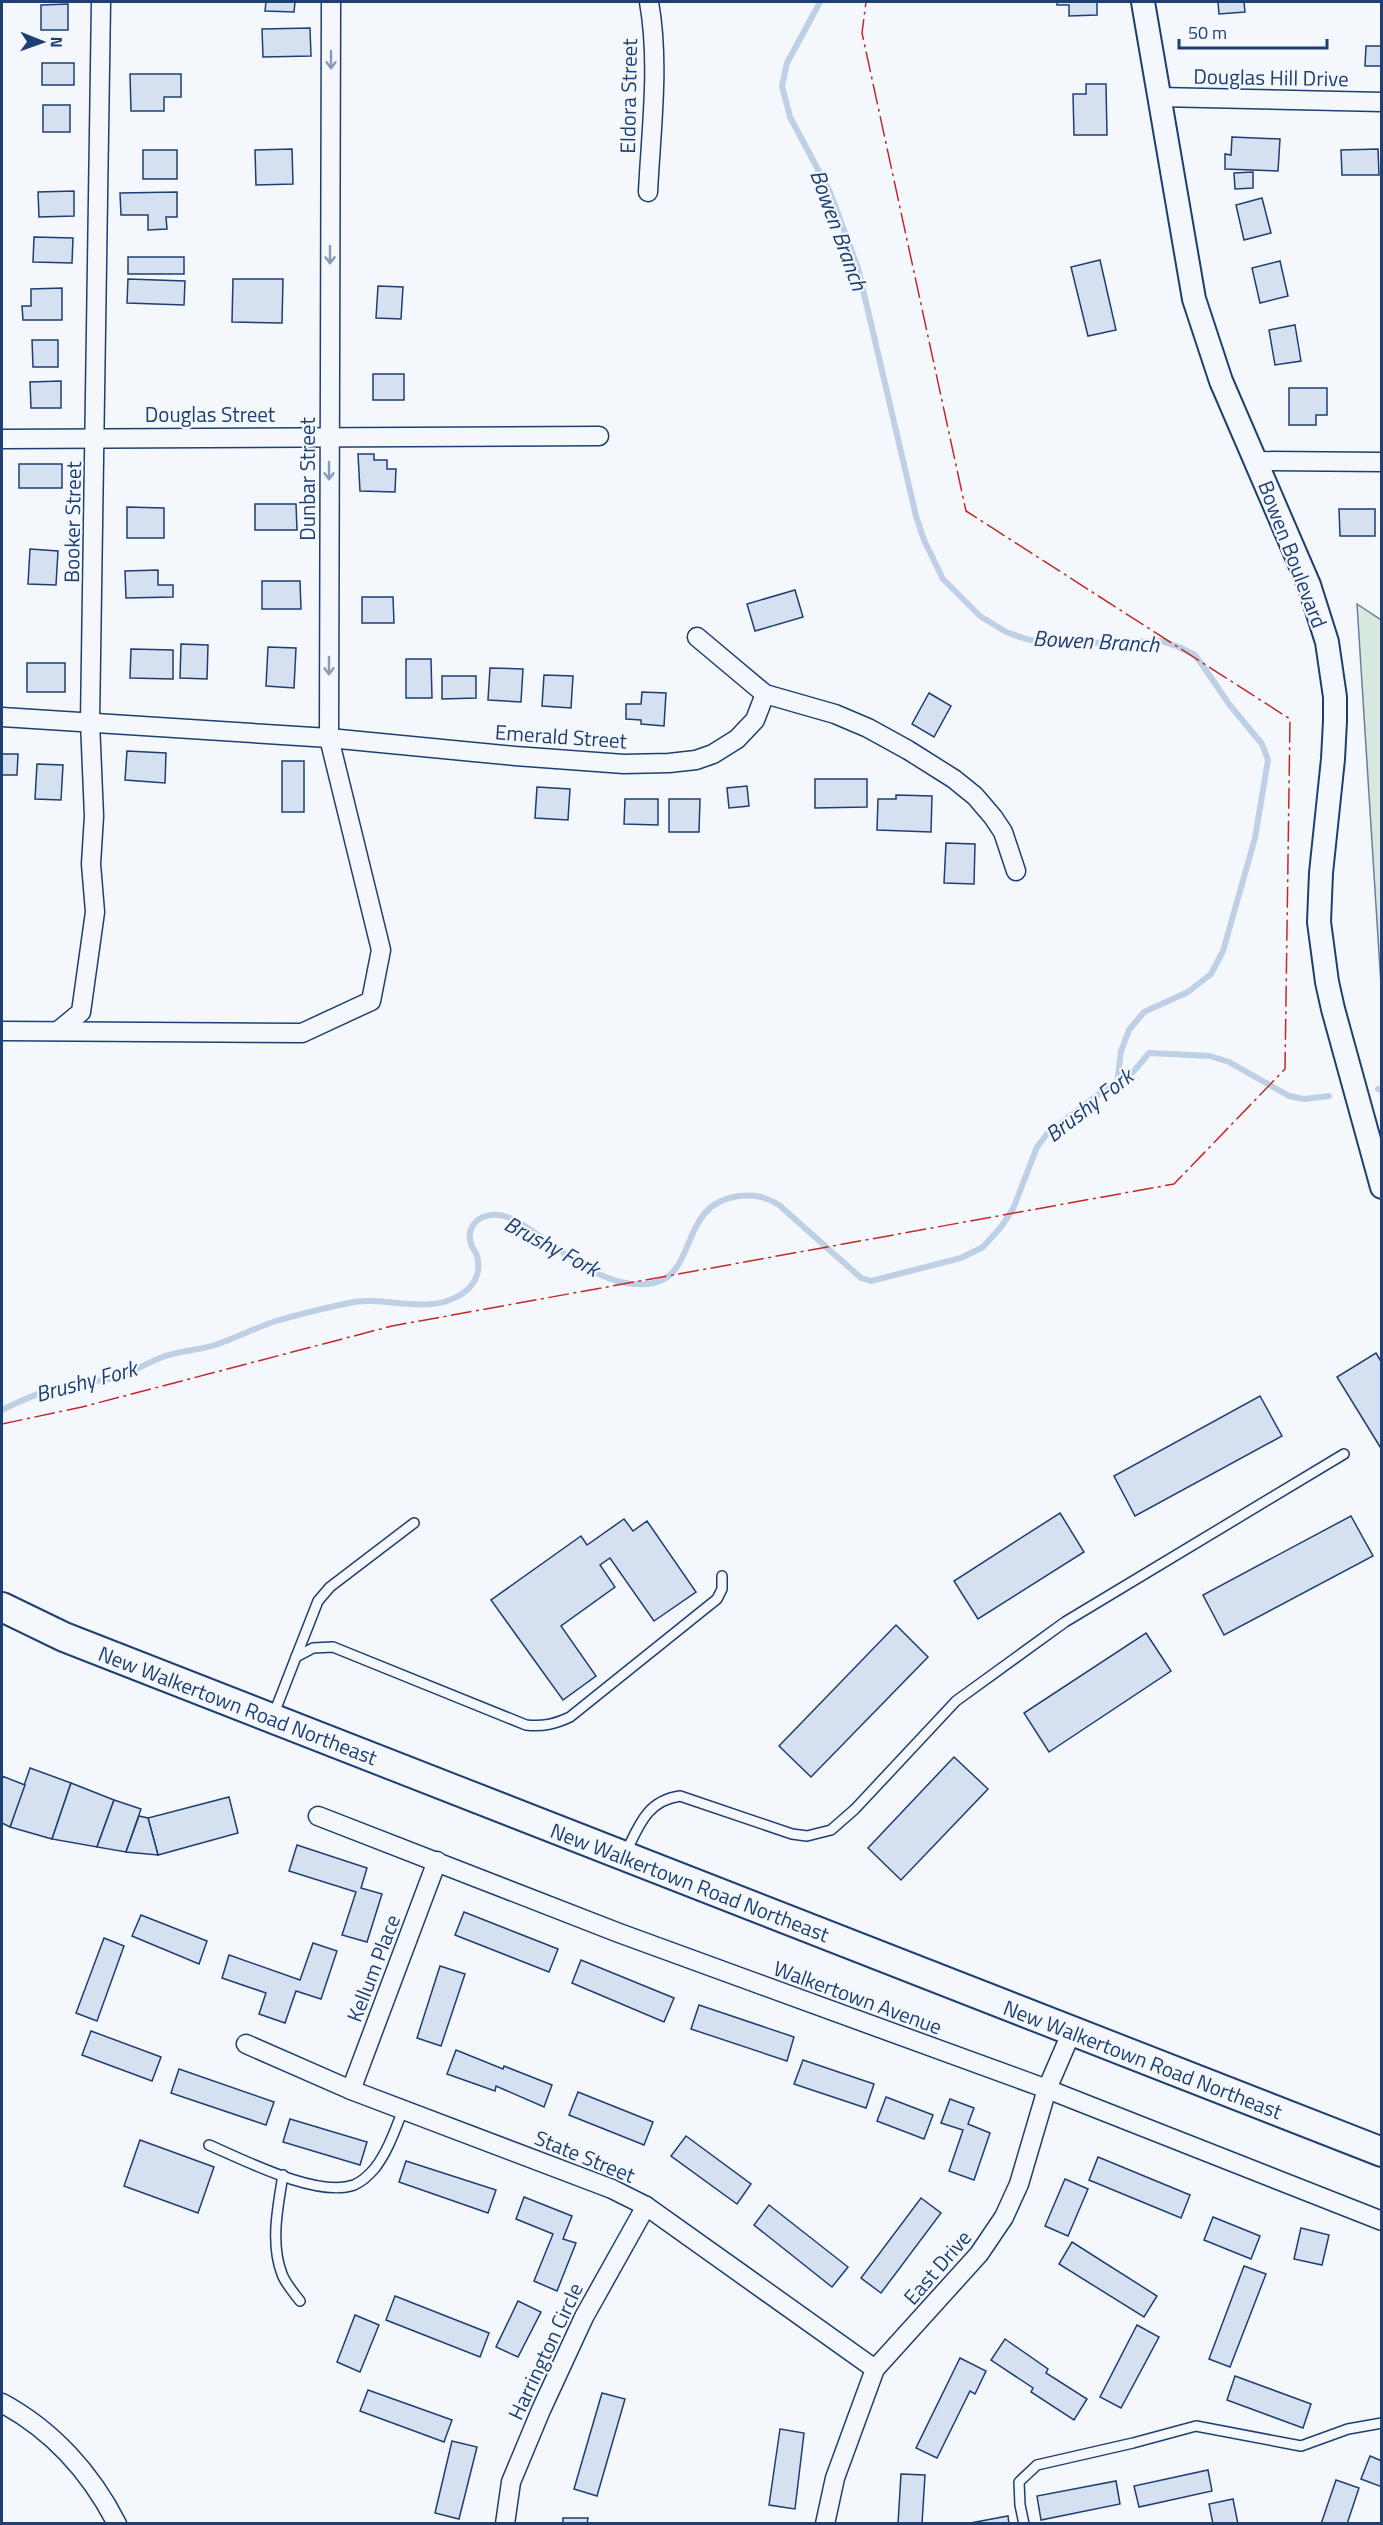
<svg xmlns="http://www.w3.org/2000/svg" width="1383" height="2525" font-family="'Titillium Web',sans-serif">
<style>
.green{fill:#d7e8df;stroke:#687fa3;stroke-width:1.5}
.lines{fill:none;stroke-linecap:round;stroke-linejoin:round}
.stream{stroke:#bed0e5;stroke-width:6}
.building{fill:#d5e0f0;stroke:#1d3f73;stroke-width:1.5}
.service-casing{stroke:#1d3f73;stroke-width:12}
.minor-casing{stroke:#1d3f73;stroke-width:21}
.tertiary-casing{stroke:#1d3f73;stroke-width:26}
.primary-casing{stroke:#1d3f73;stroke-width:32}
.service{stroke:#f4f7fb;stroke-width:9}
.minor{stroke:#f4f7fb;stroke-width:18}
.tertiary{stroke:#f4f7fb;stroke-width:22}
.primary{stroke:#f4f7fb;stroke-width:28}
.power{stroke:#c62828;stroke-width:1.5;stroke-dasharray:21 4.5 3 4.5;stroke-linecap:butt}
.oneway{stroke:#889bb7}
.labels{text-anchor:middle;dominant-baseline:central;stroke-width:4.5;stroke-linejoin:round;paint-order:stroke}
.street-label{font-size:21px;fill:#1d3f73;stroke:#f4f7fb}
.water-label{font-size:22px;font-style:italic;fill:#1d3f73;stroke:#f4f7fb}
</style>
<rect width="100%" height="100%" fill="#f4f7fb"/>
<!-- green -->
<path class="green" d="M1357,604l24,16v365z"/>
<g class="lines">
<!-- stream -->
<g class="stream">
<path d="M820,2l-33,61 -5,23 8,31 40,75 28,76 58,248 8,24 19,39 37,37 26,16 20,7 25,5 110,-3 18,6 16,8 8,11 26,38 33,40 6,16 -13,78 -32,113 -12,23 -23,18 -44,20 -15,18 -8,21 -4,33"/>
<path d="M1378,1089l4,1"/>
<path d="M2,1410c23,-12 44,-20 70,-26 13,-3 28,-2 41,-6 17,-4 32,-14 47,-20 18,-8 37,-7 55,-13 21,-7 40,-17 61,-24 24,-7 49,-13 73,-18 30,-7 69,8 98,-2 21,-7 36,-22 30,-45 -1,-4 -5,-8 -6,-12 -5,-16 6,-28 21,-29 15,-2 31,10 43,18 33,22 69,55 113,51 52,-5 28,-80 91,-88 16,-2 27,1 40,9l82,73 10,3 90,-23 22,-11 18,-20 12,-18 24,-62 10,-13 45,-35 42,-28 15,-18 61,3 19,6 60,34 15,3 25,-3"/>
</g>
</g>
<!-- building -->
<g class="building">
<path d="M266,2h29l-1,10 -29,-1z"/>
<path d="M1057,2h40v13l-28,1v-11h-12z"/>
<path d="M1218,2h26l1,10 -26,2z"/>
<path d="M68,4v26h-27v-25z"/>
<path d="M310,28l1,28 -48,1 -1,-28z"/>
<path d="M1366,46h16v20h-17z"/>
<rect x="42" y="63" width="32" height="22"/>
<path d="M130,74h51v23h-17v14h-33z"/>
<path d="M1086,84h20l1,51h-33l-1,-41h13z"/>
<rect x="43" y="105" width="27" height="27"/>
<path d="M1232,137l48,2 -2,32 -53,-2v-15l6,1z"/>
<path d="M292,149l1,35 -37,1 -1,-35z"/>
<path d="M1378,149l1,26h-37l-1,-25z"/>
<rect x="143" y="150" width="34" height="29"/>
<path d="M1253,172v16l-18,1 -1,-16z"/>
<path d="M74,191v25l-35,1 -1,-25z"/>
<path d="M177,192v25h-11l1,12 -19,1v-15h-27l-1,-22z"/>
<path d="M1262,198l9,35 -27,7 -8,-35z"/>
<path d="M34,237l39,1 -1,25 -39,-1z"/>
<rect x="128" y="257" width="56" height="17"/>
<path d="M1100,260l16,70 -28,6 -17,-69z"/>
<path d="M1280,261l8,35 -28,7 -8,-35z"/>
<path d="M128,279l57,2 -1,24 -57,-2z"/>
<path d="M233,279h50l-1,44 -50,-1z"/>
<path d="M378,286l25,1 -2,32 -25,-1z"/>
<path d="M62,288v32h-39l-1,-14h9v-17z"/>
<path d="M1295,325l6,36 -26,4 -6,-35z"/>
<path d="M32,340h26v27h-25z"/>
<rect x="373" y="374" width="31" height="26"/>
<path d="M61,381v27h-30l-1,-26z"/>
<path d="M1289,388h38v27h-11v10h-27z"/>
<path d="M358,454h16v6h13v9h9l-1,23 -35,-1z"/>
<rect x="19" y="464" width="43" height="24"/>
<path d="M255,504h41l1,26h-42z"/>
<path d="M127,507l37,1v30h-37z"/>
<path d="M1339,509h36v27h-35z"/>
<path d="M30,549l28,2 -2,34 -28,-1z"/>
<path d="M158,570v15h15v12l-47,1 -1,-27z"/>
<path d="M262,581h38l1,28h-39z"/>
<path d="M795,590l8,27 -48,14 -8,-27z"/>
<path d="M362,597h31l1,26h-32z"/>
<path d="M181,644l27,1 -1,34 -27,-1z"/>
<path d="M268,647l28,1 -2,40 -28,-2z"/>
<path d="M131,649l42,1v29l-43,-1z"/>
<path d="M406,659h25l1,39h-26z"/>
<rect x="27" y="663" width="38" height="29"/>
<path d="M490,668l33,1 -2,33 -33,-2z"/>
<path d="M544,675l29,1 -2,32 -29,-2z"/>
<path d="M442,676h34v22l-34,1z"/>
<path d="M642,692l24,1 -2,33 -23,-2v-4l-15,-1v-15h15z"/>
<path d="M929,693l22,13 -17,31 -22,-13z"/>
<path d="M127,751l39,2 -1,30 -40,-3z"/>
<path d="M2,754h16l-1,21h-15z"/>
<rect x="282" y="761" width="22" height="51"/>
<path d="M37,764l26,1 -2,35 -26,-1z"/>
<path d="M815,779h52v28l-52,1z"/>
<path d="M747,786l2,20 -20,2 -2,-20z"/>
<path d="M537,787l33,2 -2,31 -33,-2z"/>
<path d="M896,795l36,1 -1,36 -54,-2 1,-31h18z"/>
<path d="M625,799h33v26l-34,-1z"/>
<path d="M669,799h31l-1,33h-30z"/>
<path d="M946,843l29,1 -1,40 -30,-1z"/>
<path d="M1376,1353l6,10v87l-45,-73z"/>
<path d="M1260,1396l22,40 -147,80 -21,-40z"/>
<path d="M1060,1513l24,39 -106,67 -24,-38z"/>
<path d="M1351,1516l22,40 -149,79 -21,-40z"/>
<path d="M624,1519l9,12 14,-10 49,71 -42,29 -44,-63 -10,7 15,22 -54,39 35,50 -33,24 -72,-100 90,-64 6,9z"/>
<path d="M896,1625l32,32 -117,120 -32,-31z"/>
<path d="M1146,1633l25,38 -122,81 -25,-39z"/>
<path d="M954,1757l34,32 -87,91 -33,-32z"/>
<path d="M30,1768l41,15 -19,56 -42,-12z"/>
<path d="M2,1776l23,9 -15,42 -8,-4z"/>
<path d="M71,1783l43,17 -17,47 -45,-8z"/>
<path d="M229,1797l9,36 -80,22 -10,-37z"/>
<path d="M114,1800l27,9 -15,43 -29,-5z"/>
<path d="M139,1816l9,2 10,37 -32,-3z"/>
<path d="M297,1845l70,23 -6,20 21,6 -15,48 -25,-7 14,-43 -67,-21z"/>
<path d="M464,1912l94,37 -9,23 -94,-37z"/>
<path d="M141,1915l66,26 -8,23 -67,-28z"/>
<path d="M104,1938l20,8 -27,75 -21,-8z"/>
<path d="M313,1943l24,8 -16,48 -25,-8 -11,32 -26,-9 7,-21 -44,-15 7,-23 71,25z"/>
<path d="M581,1960l93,38 -10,24 -92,-39z"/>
<path d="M440,1966l25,8 -24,72 -24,-8z"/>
<path d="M699,2005l95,32 -7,24 -96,-32z"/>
<path d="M91,2031l70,26 -9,24 -70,-26z"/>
<path d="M456,2050l47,19 1,-3 48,19 -8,22 -48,-21 -1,5 -48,-17z"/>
<path d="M803,2060l71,24 -8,24 -72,-24z"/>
<path d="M179,2069l95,33 -8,23 -95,-32z"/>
<path d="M578,2092l75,30 -9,23 -75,-30z"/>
<path d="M886,2097l47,18 -9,24 -47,-18z"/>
<path d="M950,2099l24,9 -6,16 22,9 -16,47 -25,-9 14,-41 -22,-7z"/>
<path d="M290,2119l77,23 -7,23 -77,-23z"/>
<path d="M686,2136l65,48 -14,20 -66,-48z"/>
<path d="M140,2140l74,27 -16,46 -74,-27z"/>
<path d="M1098,2157l92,38 -9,23 -92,-38z"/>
<path d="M406,2161l90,29 -8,23 -89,-31z"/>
<path d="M1065,2179l23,10 -20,47 -23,-10z"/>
<path d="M524,2197l48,19 -9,23 13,4 -19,48 -23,-10 19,-47 -37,-15z"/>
<path d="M921,2198l20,15 -60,80 -20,-15z"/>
<path d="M769,2205l79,62 -16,20 -78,-62z"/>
<path d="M1213,2217l47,19 -9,23 -47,-19z"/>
<path d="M1301,2228l28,7 -7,30 -28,-6z"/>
<path d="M1072,2242l85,54 -13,21 -85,-53z"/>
<path d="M1244,2266l22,8 -36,93 -21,-8z"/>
<path d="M395,2296l94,37 -9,24 -94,-37z"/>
<path d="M518,2301l23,11 -23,45 -22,-10z"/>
<path d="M355,2315l24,10 -19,47 -23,-10z"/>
<path d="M1137,2325l22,12 -38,71 -21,-11z"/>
<path d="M1005,2339l43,30 -2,4 41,26 -13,21 -43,-28 2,-4 -42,-28z"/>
<path d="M960,2358l26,13 -11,23 -5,-3 -33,67 -21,-10z"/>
<path d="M1235,2376l76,28 -8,24 -76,-28z"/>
<path d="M368,2390l84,30 -8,22 -84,-31z"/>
<path d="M602,2393l23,6 -28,97 -23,-7z"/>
<path d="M780,2429l24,4 -9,76 -26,-4z"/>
<path d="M452,2441l25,6 -18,72 -24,-6z"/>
<path d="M1370,2456l12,5v26l-21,-8z"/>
<path d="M1208,2470l4,21 -73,16 -5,-21z"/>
<path d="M901,2474l24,1 -3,49h-24z"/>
<path d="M1336,2480l23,8 -12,36h-26z"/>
<path d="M1116,2481l4,23 -79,16 -4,-24z"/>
<path d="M1233,2499l5,25h-25l-4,-20z"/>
<path d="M1008,2516l1,8h-44z"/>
<path d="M563,2518h25l-1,6h-24z"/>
</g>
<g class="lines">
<!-- service casing -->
<g class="service-casing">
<g id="service">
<path d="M296,1657l22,-56 12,-14 84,-64"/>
<path d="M273,1716l23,-59 17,-9 20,-1 193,78c17,2 29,-1 44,-8l147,-118 5,-10v-13"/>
<path d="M625,1854c14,-28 21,-53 55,-58l112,38 15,2 24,-6 24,-21 101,-108 109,-79 279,-168"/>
<path d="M209,2145c35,15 108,53 145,40 7,-3 16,-11 21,-17 13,-17 20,-38 28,-58"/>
<path d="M283,2175c-5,31 -13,68 -1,99 3,9 12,19 18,27"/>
<path d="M1024,2524l-4,-19 -1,-23 18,-17 96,-22 63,-17 105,20 47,-17 34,-6"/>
</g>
</g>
<!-- minor casing -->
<g class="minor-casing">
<g id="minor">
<path d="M1159,97l223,5"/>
<path d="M648,192c3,-62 12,-129 1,-190"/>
<path d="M2,439l597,-3"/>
<path d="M1255,461l127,1"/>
<path d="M697,637l68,57 70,20 33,14 40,22 46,29 21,17 18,21 10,15 13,39"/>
<path d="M2,717l327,21 186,18 109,8 45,-1 27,-3 17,-6 24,-15 18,-19 10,-26"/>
<path d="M2,1031l300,2 69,-32 10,-51 -52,-212 2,-736"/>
<path d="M58,1031l23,-19 14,-100 -4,-48 3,-48 -4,-94 11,-720"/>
<path d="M318,1816l301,117 428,156 335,132"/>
<path d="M246,2044l105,46 261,99 34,17 229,163"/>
<path d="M351,2090l86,-229"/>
<path d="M2,2403c50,27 89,70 115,121"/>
<path d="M505,2524l6,-42 30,-72 43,-93 62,-111"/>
<path d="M825,2524l10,-46 40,-109 104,-115 25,-37 15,-33 28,-95 25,-58"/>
</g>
</g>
<!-- tertiary casing -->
<g class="tertiary-casing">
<path id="tertiary" d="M1143,2l51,297 27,82 88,204 18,57 8,55v24l-2,38 -12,114 -2,49 8,60 6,27 49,178"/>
</g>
<!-- primary casing -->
<g class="primary-casing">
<path id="primary" d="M2,1607l62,30 1318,515"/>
</g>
<!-- service -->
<use href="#service" class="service"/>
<!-- minor -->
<use href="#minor" class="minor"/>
<!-- tertiary -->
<use href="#tertiary" class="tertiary"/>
<!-- primary -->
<use href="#primary" class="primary"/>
<!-- power -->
<path class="power" d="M2,1424l80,-17 310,-81 782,-142 111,-115 5,-350 -324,-208 -104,-478 4,-31"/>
</g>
<!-- one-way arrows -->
<defs><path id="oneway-shaft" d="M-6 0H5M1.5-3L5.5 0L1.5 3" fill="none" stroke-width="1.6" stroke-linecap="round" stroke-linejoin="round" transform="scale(1.5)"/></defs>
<g class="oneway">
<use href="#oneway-shaft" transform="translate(331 60) rotate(90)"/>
<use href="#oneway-shaft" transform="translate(330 255) rotate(90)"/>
<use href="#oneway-shaft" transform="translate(329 471) rotate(90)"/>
<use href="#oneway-shaft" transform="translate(329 666) rotate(90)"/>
</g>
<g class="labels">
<!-- street labels -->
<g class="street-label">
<text transform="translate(1271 77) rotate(1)">Douglas Hill Drive</text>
<text transform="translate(628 96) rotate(-89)">Eldora Street</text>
<text x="210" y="414">Douglas Street</text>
<text transform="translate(307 479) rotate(-90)">Dunbar Street</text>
<text transform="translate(72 522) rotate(-89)">Booker Street</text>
<text transform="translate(1293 554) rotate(69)">Bowen Boulevard</text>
<text transform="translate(561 736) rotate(4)">Emerald Street</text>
<text transform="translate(238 1705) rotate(21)">New Walkertown Road Northeast</text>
<text transform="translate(690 1882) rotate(21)">New Walkertown Road Northeast</text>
<text transform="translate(373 1968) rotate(-69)">Kellum Place</text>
<text transform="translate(858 1997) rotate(20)">Walkertown Avenue</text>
<text transform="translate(1143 2059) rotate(21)">New Walkertown Road Northeast</text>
<text transform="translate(585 2156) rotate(22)">State Street</text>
<text transform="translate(937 2267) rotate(-49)">East Drive</text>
<text transform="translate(545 2351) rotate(-65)">Harrington Circle</text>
</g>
<!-- water labels -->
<g class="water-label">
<text transform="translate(839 230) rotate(70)">Bowen Branch</text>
<text transform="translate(1096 641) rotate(3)">Bowen Branch</text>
<text transform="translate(1089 1105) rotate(-38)">Brushy Fork</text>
<text transform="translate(552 1246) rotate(28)">Brushy Fork</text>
<text transform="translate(86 1381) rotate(-15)">Brushy Fork</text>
</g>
</g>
<!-- border -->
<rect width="1383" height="2525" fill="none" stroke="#1d3f73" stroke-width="6"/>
<!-- north arrow -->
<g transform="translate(42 42) rotate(91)" stroke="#f4f7fb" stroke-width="4.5" paint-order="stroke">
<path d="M0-4.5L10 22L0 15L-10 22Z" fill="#1d3f73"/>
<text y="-9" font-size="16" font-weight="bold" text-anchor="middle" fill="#1d3f73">N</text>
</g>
<!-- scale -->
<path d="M1179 39v9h148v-9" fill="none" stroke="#1d3f73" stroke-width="3"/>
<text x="1188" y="39" font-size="18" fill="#1d3f73" stroke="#f4f7fb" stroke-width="4.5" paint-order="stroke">50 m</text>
</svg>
